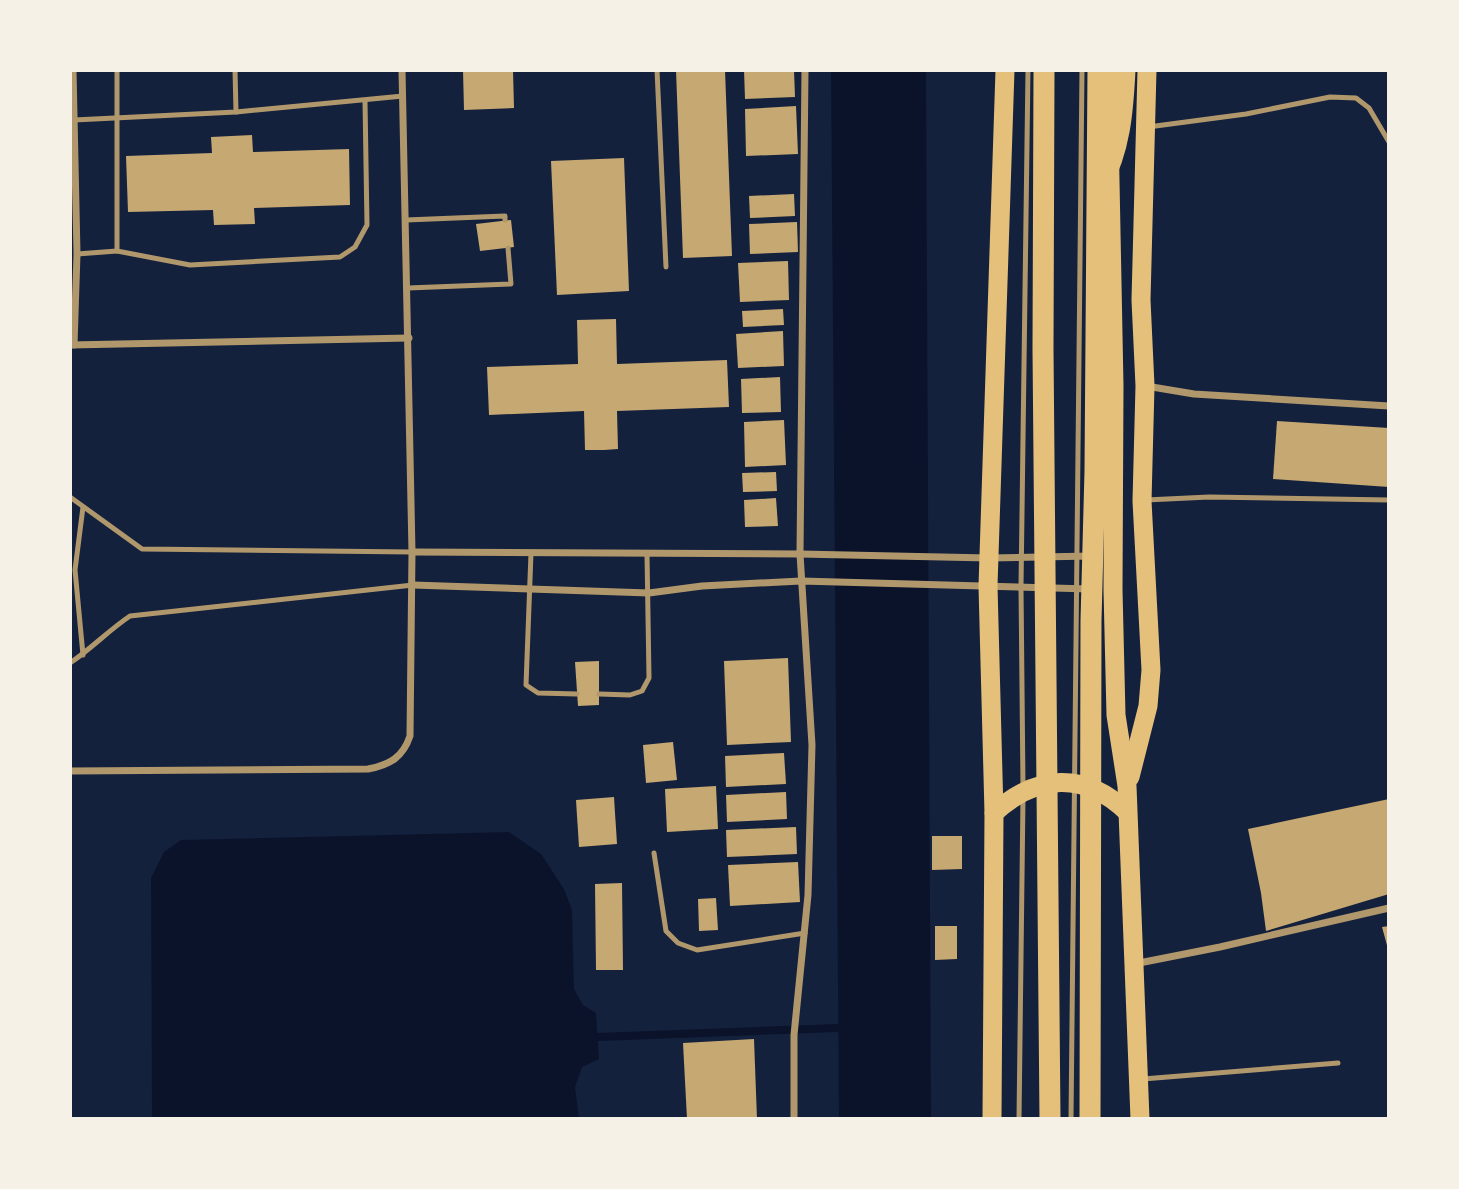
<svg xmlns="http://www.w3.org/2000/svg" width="1459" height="1189" font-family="'DM Sans',sans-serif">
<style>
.water{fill:#0b132b}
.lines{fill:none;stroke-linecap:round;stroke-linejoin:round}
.stream{stroke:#0b132b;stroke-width:8}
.building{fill:#c6a872}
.service{stroke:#b1986c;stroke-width:5}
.minor{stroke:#b1986c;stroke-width:7}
.trunk{stroke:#e5c07b;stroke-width:19}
.motorway{stroke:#e5c07b;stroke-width:21}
</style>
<rect width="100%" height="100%" fill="#14213d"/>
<!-- water -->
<g class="water">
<path d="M831,70h95l5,1049h-92z"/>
<path d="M509,832l32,22 23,35 8,21 2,79 9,16 13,8 3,46 -17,8 -7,20 4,32h-427l-1,-241 13,-26 17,-12z"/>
</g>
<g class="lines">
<!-- stream -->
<path class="stream" d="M598,1037l240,-9"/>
</g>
<!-- building -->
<g class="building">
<path d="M463,70h50l1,38 -50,2z"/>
<path d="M676,70h49l7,186 -49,2z"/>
<path d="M744,70h50l1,27 -50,2z"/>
<path d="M796,106l2,48 -52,2 -1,-47z"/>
<path d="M252,135l1,17 96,-3 1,56 -96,3 1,16 -41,1 -1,-15 -85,2 -2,-56 86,-3 -1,-16z"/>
<path d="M624,158l5,133 -72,4 -6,-134z"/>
<path d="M794,194l1,22 -45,2 -1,-22z"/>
<path d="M511,220l3,27 -34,4 -4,-27z"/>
<path d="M797,222l1,30 -48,2 -1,-30z"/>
<path d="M788,261l1,39 -49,2 -2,-39z"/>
<path d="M783,309l1,16 -41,2 -1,-16z"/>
<path d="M616,319l1,45 110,-4 2,47 -112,4 1,38 -14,1h-19l-1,-39 -95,4 -2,-48 91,-3 -1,-44z"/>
<path d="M783,331l1,35 -46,2 -2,-34z"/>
<path d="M780,377l1,35 -39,1 -1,-34z"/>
<path d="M784,420l2,45 -41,2 -1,-45z"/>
<path d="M1277,421l112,7v59l-116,-8z"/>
<path d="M776,472l1,19 -34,1 -1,-19z"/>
<path d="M776,498l2,28 -33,1 -1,-27z"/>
<path d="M788,658l3,84 -64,3 -3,-84z"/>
<path d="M599,661v44l-21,1 -3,-44z"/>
<path d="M673,742l4,38 -31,3 -3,-38z"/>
<path d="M784,753l2,31 -60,3 -1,-31z"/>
<path d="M716,786l2,43 -51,3 -2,-43z"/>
<path d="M786,792l1,27 -60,3 -1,-27z"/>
<path d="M614,797l3,47 -38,3 -3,-47z"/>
<path d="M1389,799v95l-123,37 -5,-38 -13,-64z"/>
<path d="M796,827l1,27 -70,3 -1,-27z"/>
<path d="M932,836h30v33l-30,1z"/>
<path d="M798,862l2,40 -70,4 -2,-41z"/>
<path d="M622,883l1,87h-27l-1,-86z"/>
<path d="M716,898l2,32 -19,1 -1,-32z"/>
<path d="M935,926h22v33l-22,1z"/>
<path d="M1389,926v23h-1l-6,-22z"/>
<path d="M754,1039l3,80h-70l-4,-76z"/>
</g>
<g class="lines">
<!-- service -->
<g class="service">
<path d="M117,70v181l73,14 150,-8 15,-10 12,-22 -2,-124"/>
<path d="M235,70l1,42"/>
<path d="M657,70l9,197"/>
<path d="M74,120l162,-8 167,-16"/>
<path d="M1148,127l98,-13 84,-17 26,1 13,10 20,34"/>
<path d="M406,220l99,-4v4"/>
<path d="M77,254l40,-3"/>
<path d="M408,288l103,-4 -3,-36"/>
<path d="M70,497l72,52 270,3"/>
<path d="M1146,500l63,-3 180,3"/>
<path d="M531,553l-5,132 12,8 39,1"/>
<path d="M83,655l-8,-85 8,-63"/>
<path d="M70,663c21,-14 39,-33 60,-47l283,-31"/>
<path d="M599,694l31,1 12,-4 7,-13 -2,-124"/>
<path d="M1023,787l-2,-200 7,-517"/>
<path d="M654,853l12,78 12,12 19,7 108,-17"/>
<path d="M1143,1079l195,-16"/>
<path d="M1019,1119l4,-322"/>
<path d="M1071,1119l11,-1049"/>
</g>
<!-- minor -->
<g class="minor">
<path d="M73,70l4,184 -3,91"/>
<path d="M70,345l339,-7"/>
<path d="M1146,386l48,8 195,12"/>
<path d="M412,552l388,2 189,4 102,-2"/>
<path d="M413,585l236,8 53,-7 99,-5 289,8"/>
<path d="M70,771l298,-2c22,-4 35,-12 42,-33l2,-184 -10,-482"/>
<path d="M1134,964l86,-17 169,-39"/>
<path d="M794,1119v-84l14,-140 4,-150 -12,-191 5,-484"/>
</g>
<!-- trunk -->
<g class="trunk">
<path d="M1108,78l6,308 -1,204 3,125 11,71 13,333"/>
<path d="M1130,777l18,-71 3,-36 -9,-169 3,-115 -4,-86 6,-230"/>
<path d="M994,813c42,-39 91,-42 133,-1"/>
<path d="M992,1119l2,-306 -6,-227 17,-516"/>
</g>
<!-- motorway -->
<g class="motorway">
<path d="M1044,70l-1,279 7,770"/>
<path d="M1100,186c20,-36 23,-75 25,-116"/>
<path d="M1090,1119l1,-498 4,-150 3,-401"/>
</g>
</g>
<!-- border -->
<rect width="1459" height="1189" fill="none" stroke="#f6f1e7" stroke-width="144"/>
</svg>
